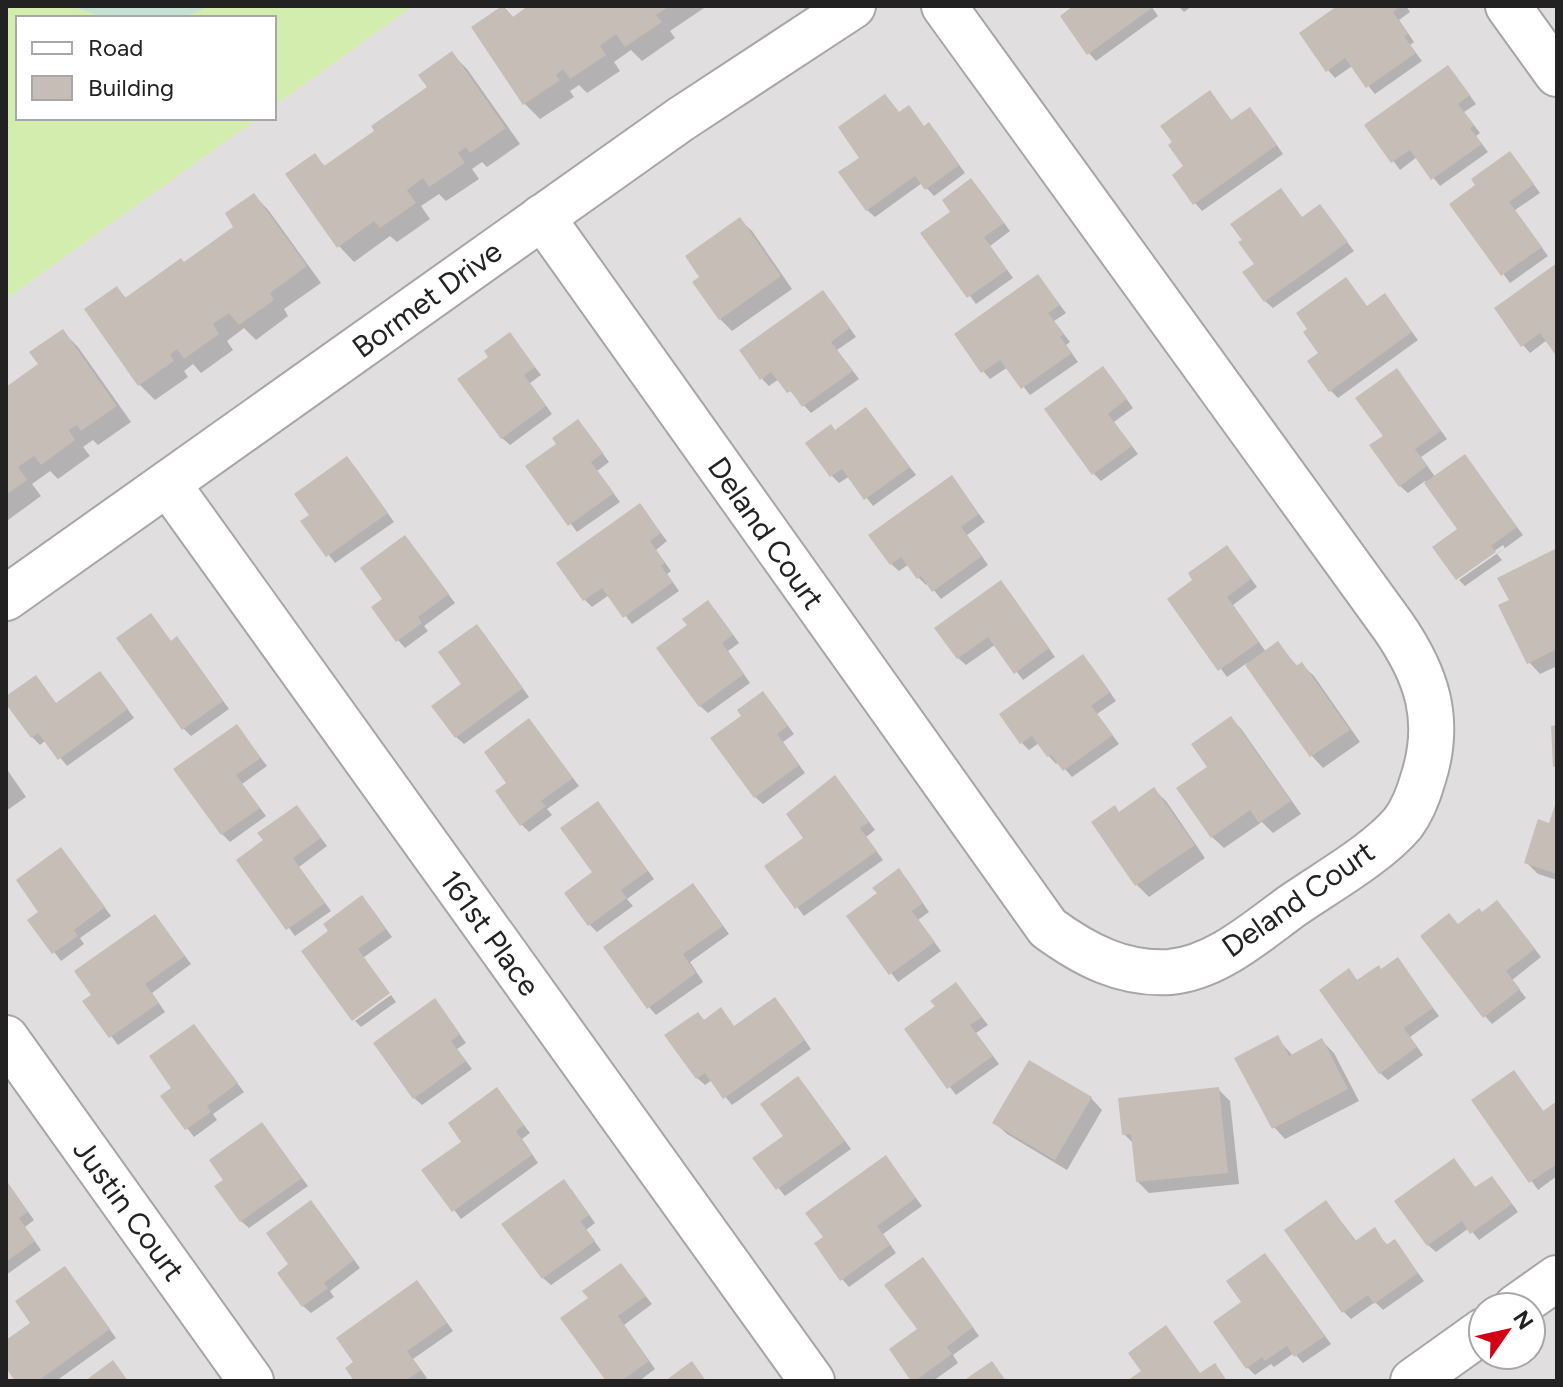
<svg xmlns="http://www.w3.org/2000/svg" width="1563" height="1387" font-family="Figtree,sans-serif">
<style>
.residential{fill:#e0dedf;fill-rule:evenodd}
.grass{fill:#d2edad}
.wetland{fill:#c4e1d1}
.shadow{fill:#0003}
.building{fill:#c7bdb7}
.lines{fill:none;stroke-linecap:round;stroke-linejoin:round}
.minor-casing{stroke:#a6a6a6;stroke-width:48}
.minor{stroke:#fff;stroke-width:44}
.labels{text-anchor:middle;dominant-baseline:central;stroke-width:7;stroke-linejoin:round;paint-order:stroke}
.street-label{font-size:30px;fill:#222;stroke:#fff}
</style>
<rect width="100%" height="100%" fill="#f2eee8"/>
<!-- residential -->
<path class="residential" d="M413,6h1144v1375h-1551v-1082l252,-181h16v-12zM1483,1307h48v48h-48z"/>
<!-- grass -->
<g class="grass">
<path d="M6,6h65l33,12h-86v100h240l-252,181z"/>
<path d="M209,6h204l-139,100v-88h-91z"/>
</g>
<!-- wetland -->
<path class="wetland" d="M71,6h138l-26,12h-79z"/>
<!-- shadow -->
<g class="shadow">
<path d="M532,6h175l-37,25 5,7 -33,23 -11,-11 -17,12 6,9 -33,22 -8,-8 -9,6 4,6 -34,22 -15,-15 -51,-76 30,-21 10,11z"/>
<path d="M1077,6h74l7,10 -62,45 -7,-8z"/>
<path d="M1178,6h14l-8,6z"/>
<path d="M1341,6h65l4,6 -11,8 15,22 -4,3 12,16 -47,33 -23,-28 -17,12 -7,-8z"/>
<path d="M452,54l15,15 53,75 -33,23 -5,-5 -10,7 7,10 -33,22 -7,-7 -18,12 9,13 -33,23 -7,-6 -36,26 -15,-16 -25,-91 12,12 50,-36 54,-44z"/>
<path d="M1455,75l21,29 -12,8 16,21 -4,3 12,16 -48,34 -23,-29 -17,13 -33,-45z"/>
<path d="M1210,93l23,29 24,-5 26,37 -81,57 -7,-8z"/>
<path d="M900,114l36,18 29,41 -31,23 -12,-13 -47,34 -8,-7 -5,-52z"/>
<path d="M1517,161l23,32 -25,17 33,46 -38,27 -58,-78z"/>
<path d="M979,189l31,42 -20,15 23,32 -37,26 -53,-71 30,-21z"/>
<path d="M254,195l15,16 52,72 -37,26 4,7 -32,24 -12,-12 -17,13 6,9 -32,23 -8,-9 -9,7 4,6 -33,23 -15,-15 -53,-75 30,-21 10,10 58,-35 51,-37z"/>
<path d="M1320,207l34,44 -81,57 -8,-7 38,-82z"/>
<path d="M740,220l12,11 40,58 -60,42 -12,-12 -25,-36 7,-6z"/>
<path d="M1557,266v88l-10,-14 -17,13 -7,-8z"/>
<path d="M1045,285l21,28 -12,8 16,21 -4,3 12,17 -48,33 -22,-28 -18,12 -7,-8z"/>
<path d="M1385,296l33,44 -80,58 -8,-8 38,-82z"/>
<path d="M830,300l26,37 -19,13 22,29 -48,34 -32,-34 -10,7 -7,-7z"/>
<path d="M62,331l16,16 53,75 -33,23 -5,-5 -10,7 7,9 -32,23 -8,-8 -18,13 9,12 -33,24 -2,-131 34,-24z"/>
<path d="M510,335l31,40 -11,8 22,31 -42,31 -8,-7 -11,-81z"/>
<path d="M1397,371l50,68 -26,18 15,21 29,-21 58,78 -26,19 5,6 -37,26 -6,-6 46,-32 -2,-3 -46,32 3,-48 -35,-48 -17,12 -8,-7 -15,-50z"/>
<path d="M1110,376l23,32 -19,14 24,32 -37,27 -7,-7z"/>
<path d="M866,410l50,65 -43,31 -23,-30 -11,7 -7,-7 4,-45z"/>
<path d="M585,429l24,33 -12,9 23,31 -43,30 -49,-65z"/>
<path d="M355,467l39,55 -59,41 -32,-41z"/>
<path d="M952,478l33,44 -18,13 21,30 -47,34 -13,-16 -2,2 -8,-8 -9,-13 -10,7 -8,-7z"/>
<path d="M640,506l27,35 -11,9 15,21 -4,3 12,17 -47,33 -23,-29 -17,12 -7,-7z"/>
<path d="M405,537l50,66 -31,23 4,5 -23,17 -7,-8 -13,-41z"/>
<path d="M1557,550v116l-17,8 -11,-12 -18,-61z"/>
<path d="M1234,555l23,32 -24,18 33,47 12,-8 20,23 4,-2 12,11 46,66 -37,26 -11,-12 -65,-93 -20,14 -58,-78z"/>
<path d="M1008,590l47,67 -32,23 -27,-36 -30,21 -8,-7z"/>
<path d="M715,610l24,33 -11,8 22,32 -42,30 -8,-7 -10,-81z"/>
<path d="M151,616l21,27 5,-4 7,7 45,63 -38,27 -7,-7z"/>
<path d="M484,634l45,63 -65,47 -8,-7 8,-53z"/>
<path d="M1090,664l26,37 -19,13 22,30 -47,33 -13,-15 -3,2 -7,-8 -10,-13 -10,7 -7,-7z"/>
<path d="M107,681l27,37 -67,48 -21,-26 -6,5 -8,-8 -26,-36v-2l51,6z"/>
<path d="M770,701l24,33 -11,8 22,31 -42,31 -8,-7z"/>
<path d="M1231,718l11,12 59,84 -28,19 -11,-11 -38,26 -12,-11 -3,-70z"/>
<path d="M237,727l30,39 -25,18 24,32 -36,26 -8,-8z"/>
<path d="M536,729l43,57 -32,23 5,6 -23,17 -8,-8z"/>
<path d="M6,768l20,29 -20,14z"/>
<path d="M842,785l33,45 -9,7 17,23 -79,56 -37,-49 39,-29z"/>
<path d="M1154,790l12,11 39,57 -56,39 -12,-12 -43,-62 26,-10z"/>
<path d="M598,803l56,76 -27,20 6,7 -36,26 -7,-7z"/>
<path d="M1557,803v77l-19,-6 -12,-12 24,-37z"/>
<path d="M304,815l23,31 -28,21 32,44 -36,25 -56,-76z"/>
<path d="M68,858l43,58 -31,22 4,6 -23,17 -31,-41 11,-8z"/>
<path d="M906,878l23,34 -11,8 23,31 -43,31 -50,-66z"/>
<path d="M700,893l29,41 -39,28 13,20 -47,33 -7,-8z"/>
<path d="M369,905l23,32 -28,20 -33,-25z"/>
<path d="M1505,910l36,47 -29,23 14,18 -34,26 -7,-8 -26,-90 23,-12z"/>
<path d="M155,916l36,48 -39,29 13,19 -47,33 -33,-43 9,-6z"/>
<path d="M1397,959l42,57 -29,21 13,18 -35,25 -8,-7 -31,-102 9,10 24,-10z"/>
<path d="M956,984l32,41 -12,8 23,31 -43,31 -50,-66 32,-22z"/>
<path d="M391,995l5,7 -35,25 -6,-6z"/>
<path d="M782,1007l29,42 -79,56 -20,-25 -7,5 -8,-7 7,-57 24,-3 7,10z"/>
<path d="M442,1009l24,34 -9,6 15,20 -50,36 -8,-7z"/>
<path d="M194,1026l50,66 -31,22 4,6 -23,17 -31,-40 11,-9z"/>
<path d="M1277,1038l16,18 29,-15 12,12 25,48 -74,38 -11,-12z"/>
<path d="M1514,1072l30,40 13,-9v73l-19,14 -64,-89z"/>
<path d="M805,1086l46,63 -66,47 -30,-37 31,-22z"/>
<path d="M1218,1089l12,12 9,83 -90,9 -12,-12 -3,-37 -10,-10z"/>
<path d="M497,1090l33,43 -8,6 16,24 -77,56 -37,-49 40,-28z"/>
<path d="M1091,1098l11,12 -35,60 -60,-36 -12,-11z"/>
<path d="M262,1124l46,62 -59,42 -8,-7 -15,-40z"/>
<path d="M886,1158l36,48 -39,28 13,19 -47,34 -7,-8 -16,-42z"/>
<path d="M1454,1161l22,28 23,-3 19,26 -39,28 -10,-12 -33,24 -8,-7z"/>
<path d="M6,1181l28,39 -9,7 16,23 -35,25z"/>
<path d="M571,1189l24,34 -9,7 15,20 -50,35 -8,-7z"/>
<path d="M1326,1202l31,40 17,-12 14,16 7,-4 29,39 -41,29 -8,-8 -24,17 -7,-7z"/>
<path d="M318,1210l42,58 -30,23 4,6 -23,16 -8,-7 -12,-41z"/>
<path d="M1272,1263l59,81 -28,19 -9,-10 -20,14 -3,-3 -16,11 -8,-8z"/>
<path d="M621,1265l31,39 -28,21 31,44 -16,12h-31l-17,-82z"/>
<path d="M930,1267l49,69 -26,19 5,8 -25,18h-19z"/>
<path d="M65,1268l51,70 -60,43h-38l-12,-16v-23l27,-19z"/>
<path d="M424,1290l29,41 -40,28 14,19 -4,3h-67v-18z"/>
</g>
<!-- building -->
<g class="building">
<path d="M502,6l11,11 15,-11h142l-14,9 6,7 -37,25 -9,-13 -16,12 6,9 -36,24 -7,-10 -7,6 4,5 -37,25 -52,-78z"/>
<path d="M1073,6h78l1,2 -65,47 -27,-39z"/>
<path d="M1337,6h64l-8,6 15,22 -4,2 12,17 -50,35 -21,-30 -19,14 -27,-39z"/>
<path d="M452,51l54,77 -36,25 -4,-6 -8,6 7,10 -36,24 -6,-9 -16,12 9,13 -36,25 -6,-7 -37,27 -52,-74 30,-21 9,13 50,-35 -3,-5 56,-39 -9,-12z"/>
<path d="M1448,65l22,30 -12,9 16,21 -4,3 12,16 -51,36 -21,-30 -19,13 -27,-38z"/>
<path d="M1210,90l21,30 19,-13 27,38 -84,60 -21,-30 11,-9 -15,-21 4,-3 -12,-16z"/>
<path d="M885,94l14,18 10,-7 15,21 5,-4 30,43 -34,25 -10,-14 -49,35 -28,-39 21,-14 -21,-31z"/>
<path d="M1510,151l24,33 -25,18 33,45 -41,29 -52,-72 26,-19 -4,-6z"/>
<path d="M971,178l33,45 -20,14 23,33 -40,28 -47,-65 30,-21 -8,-12z"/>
<path d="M1281,188l21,29 18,-13 28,38 -84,60 -22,-30 12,-8 -16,-22 4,-2 -12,-16z"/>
<path d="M254,193l53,73 -37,27 4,7 -35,25 -10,-12 -16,11 6,10 -35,25 -7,-10 -7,6 4,6 -36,25 -54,-77 33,-23 8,12 56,-40 3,4 49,-35 -8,-14z"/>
<path d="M740,217l41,59 -62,44 -27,-38 7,-5 -14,-21z"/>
<path d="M1557,263v94l-17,-24 -19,14 -27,-39z"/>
<path d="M1038,274l22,31 -12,8 16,21 -4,3 12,16 -51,36 -21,-29 -19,13 -27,-39z"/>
<path d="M1346,277l21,29 18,-13 27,39 -83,60 -22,-31 11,-8 -15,-21 4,-3 -11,-16z"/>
<path d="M823,290l27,38 -19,14 22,29 -51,36 -11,-16 -4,2 -16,-21 -11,8 -21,-30z"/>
<path d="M63,329l54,77 -36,25 -4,-6 -8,5 6,10 -34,25 -7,-9 -16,11 9,13 -21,15v-108l32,-23 -9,-12z"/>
<path d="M510,332l25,35 -11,8 22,31 -45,33 -44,-60 31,-22 -4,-6z"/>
<path d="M1103,366l24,33 -19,15 24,32 -40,29 -48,-66z"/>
<path d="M1397,368l44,63 -26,18 12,17 -28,21 -30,-42 14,-9 -28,-38z"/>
<path d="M866,407l44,60 -46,33 -22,-31 -12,8 -25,-34 26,-19 4,6z"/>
<path d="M578,419l25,34 -12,9 23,31 -46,33 -43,-60 31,-22 -4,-6z"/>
<path d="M1465,454l52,73 -26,19 5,6 -40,28 -24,-33 25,-18 -33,-46z"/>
<path d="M347,456l41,57 -62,44 -26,-36 9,-6 -15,-21z"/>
<path d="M952,475l27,39 -18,13 21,29 -50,36 -11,-16 -4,3 -16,-22 -11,8 -22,-30z"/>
<path d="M640,503l21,30 -11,8 15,22 -4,3 12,16 -50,36 -21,-30 -19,13 -27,-38z"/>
<path d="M405,535l44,59 -31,23 4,6 -26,19 -25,-35 11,-8 -22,-31z"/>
<path d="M1227,545l24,34 -24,18 32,45 -41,29 -51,-72 25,-19 -4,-7z"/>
<path d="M1557,548v101l-30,15 -29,-59 11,-5 -12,-22z"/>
<path d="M1001,580l48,68 -35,26 -26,-37 -31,22 -23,-31z"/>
<path d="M708,600l25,35 -11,8 22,31 -45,33 -43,-59 31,-23 -5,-6z"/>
<path d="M151,613l20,28 6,-5 46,65 -41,29 -66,-92z"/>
<path d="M477,624l46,64 -68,50 -24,-32 30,-22 -23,-32z"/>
<path d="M1278,641l18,25 6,-4 48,68 -40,27 -65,-92z"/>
<path d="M1083,654l27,38 -19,14 22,29 -50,36 -12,-16 -4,2 -15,-21 -12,8 -21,-30z"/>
<path d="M100,671l28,38 -70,51 -20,-27 -7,5 -25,-34v-8l30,-21 20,28z"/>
<path d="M763,691l25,35 -11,8 22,31 -45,33 -44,-60 31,-22 -4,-6z"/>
<path d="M1231,716l60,85 -32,22 -9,-13 -39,28 -35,-50 31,-21 -16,-23z"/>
<path d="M529,718l44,60 -32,23 5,5 -26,20 -25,-35 11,-8 -22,-31z"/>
<path d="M237,724l24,34 -25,17 24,33 -39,27 -48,-66z"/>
<path d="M1557,725v41l-4,1 -2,-41z"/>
<path d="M835,775l34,47 -9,6 17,23 -82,58 -31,-43 39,-28 -17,-24z"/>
<path d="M1154,787l41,58 -60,41 -44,-64 24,-17 4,7z"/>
<path d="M1557,799v75l-33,-11 14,-44 11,4z"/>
<path d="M598,801l50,70 -27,19 6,8 -39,28 -24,-33 28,-21 -32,-44z"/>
<path d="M297,805l24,33 -28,20 32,45 -39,27 -50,-70 27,-20 -6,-7z"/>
<path d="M61,847l44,60 -31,23 4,6 -26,18 -25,-34 11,-8 -22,-32z"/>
<path d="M899,868l24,35 -11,8 23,31 -46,33 -43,-59 31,-23 -5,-5z"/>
<path d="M693,883l30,43 -40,28 13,19 -49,36 -44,-62z"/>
<path d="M362,895l24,34 -28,20 32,44 -38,28 -51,-70 27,-20 -5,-7z"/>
<path d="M1497,900l38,49 -29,22 14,18 -37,29 -63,-82 29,-23 9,11 21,-16 3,4z"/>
<path d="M155,914l30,42 -40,28 14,19 -50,35 -27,-37 9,-6 -17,-24z"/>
<path d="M1398,957l35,51 -29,20 13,19 -38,27 -60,-84 30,-22 8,12 22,-15 2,4z"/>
<path d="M956,982l26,35 -12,8 23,31 -46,33 -43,-60 31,-23 -5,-5z"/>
<path d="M775,997l30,43 -82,59 -18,-26 -9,6 -32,-44 34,-23 6,8 17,-13 13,19z"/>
<path d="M435,998l25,36 -9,7 15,20 -53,38 -40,-56z"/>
<path d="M194,1024l44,59 -31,23 4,6 -26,18 -25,-34 11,-8 -22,-32z"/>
<path d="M1278,1035l11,21 33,-18 26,51 -76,40 -38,-71z"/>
<path d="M1029,1060l63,37 -37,63 -63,-37z"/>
<path d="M1514,1070l29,41 14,-10v63l-28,19 -58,-83z"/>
<path d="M798,1076l47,65 -69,49 -24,-32 31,-22 -23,-32z"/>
<path d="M497,1087l27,38 -8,6 16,24 -80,57 -31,-42 40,-28 -13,-19z"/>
<path d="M1219,1087l9,86 -92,9 -5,-48 -9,1 -4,-37z"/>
<path d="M262,1122l40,56 -62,44 -26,-36 9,-6 -14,-20z"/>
<path d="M886,1155l30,43 -39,28 13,19 -50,36 -26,-38 9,-6 -18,-24z"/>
<path d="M1454,1158l21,29 17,-11 20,28 -42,30 -8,-13 -35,25 -33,-45z"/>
<path d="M564,1179l25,36 -9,6 15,20 -53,38 -41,-55z"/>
<path d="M6,1180l22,32 -9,6 16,23 -29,21z"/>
<path d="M311,1200l43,60 -30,23 4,5 -26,19 -25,-34 11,-9 -22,-31z"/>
<path d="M1326,1200l29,41 20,-14 11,18 9,-6 23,34 -44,31 -6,-9 -26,18 -58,-83z"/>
<path d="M1265,1253l60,83 -31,21 -7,-11 -22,15 -3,-4 -16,12 -33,-47 28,-20 -15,-21z"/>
<path d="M923,1257l50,70 -26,20 5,7 -37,27h-4l-22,-32 28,-20 -33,-44z"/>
<path d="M621,1263l25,33 -28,20 31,45 -28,20h-15l-46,-63 28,-20 -6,-7z"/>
<path d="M65,1266l45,63 -72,52h-23l-9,-13v-28l24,-17 -15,-22z"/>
<path d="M417,1280l30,43 -40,28 14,19 -16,11h-51l-9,-13 8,-6 -17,-24z"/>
<path d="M1166,1325l34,48 15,-10 12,18h-100l14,-10 -13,-18z"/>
<path d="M113,1360l15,21h-43z"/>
<path d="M692,1361l14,20h-41z"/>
<path d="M992,1361l14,20h-43z"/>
</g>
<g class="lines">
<!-- minor casing -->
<g class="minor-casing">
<g id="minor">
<path d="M1508,6l49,68"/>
<path d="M542,217l506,711c37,27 75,47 122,44 46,-4 86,-40 122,-66 33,-23 85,-52 111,-83 9,-12 16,-30 20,-44 19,-59 4,-104 -30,-153l-449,-620"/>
<path d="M168,484l644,897"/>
<path d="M6,598l675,-479 172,-113"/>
<path d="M6,1038l245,343"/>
<path d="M1516,1307l41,-29"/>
<path d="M1413,1381l70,-50"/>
</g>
</g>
<!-- minor -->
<use href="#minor" class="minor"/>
</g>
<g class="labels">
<!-- street labels -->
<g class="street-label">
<text transform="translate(427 299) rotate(-36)">Bormet Drive</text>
<text transform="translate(766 533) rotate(55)">Deland Court</text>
<text transform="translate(1298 899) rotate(-35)">Deland Court</text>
<text transform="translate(490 933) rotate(54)">161st Place</text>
<text transform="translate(129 1210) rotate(54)">Justin Court</text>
</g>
</g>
<!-- border -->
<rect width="1563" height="1387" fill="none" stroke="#222222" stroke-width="16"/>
<!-- legend -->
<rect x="16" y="16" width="260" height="104" fill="#ffffff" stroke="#a7a7a7" stroke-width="2"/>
<rect x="32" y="42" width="40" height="12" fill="#ffffff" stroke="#a7a7a7" stroke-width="2"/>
<text x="88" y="56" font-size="24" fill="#222222">Road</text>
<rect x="32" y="76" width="40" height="24" fill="#c7bdb7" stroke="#a7a7a7" stroke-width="2"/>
<text x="88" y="96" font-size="24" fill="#222222">Building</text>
<!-- north arrow -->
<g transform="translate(1507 1331) rotate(56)"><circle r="38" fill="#ffffff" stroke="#a7a7a7" stroke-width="2"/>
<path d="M0-6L14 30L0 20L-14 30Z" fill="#d30013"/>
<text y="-12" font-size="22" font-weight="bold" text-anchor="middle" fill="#222222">N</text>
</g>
</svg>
